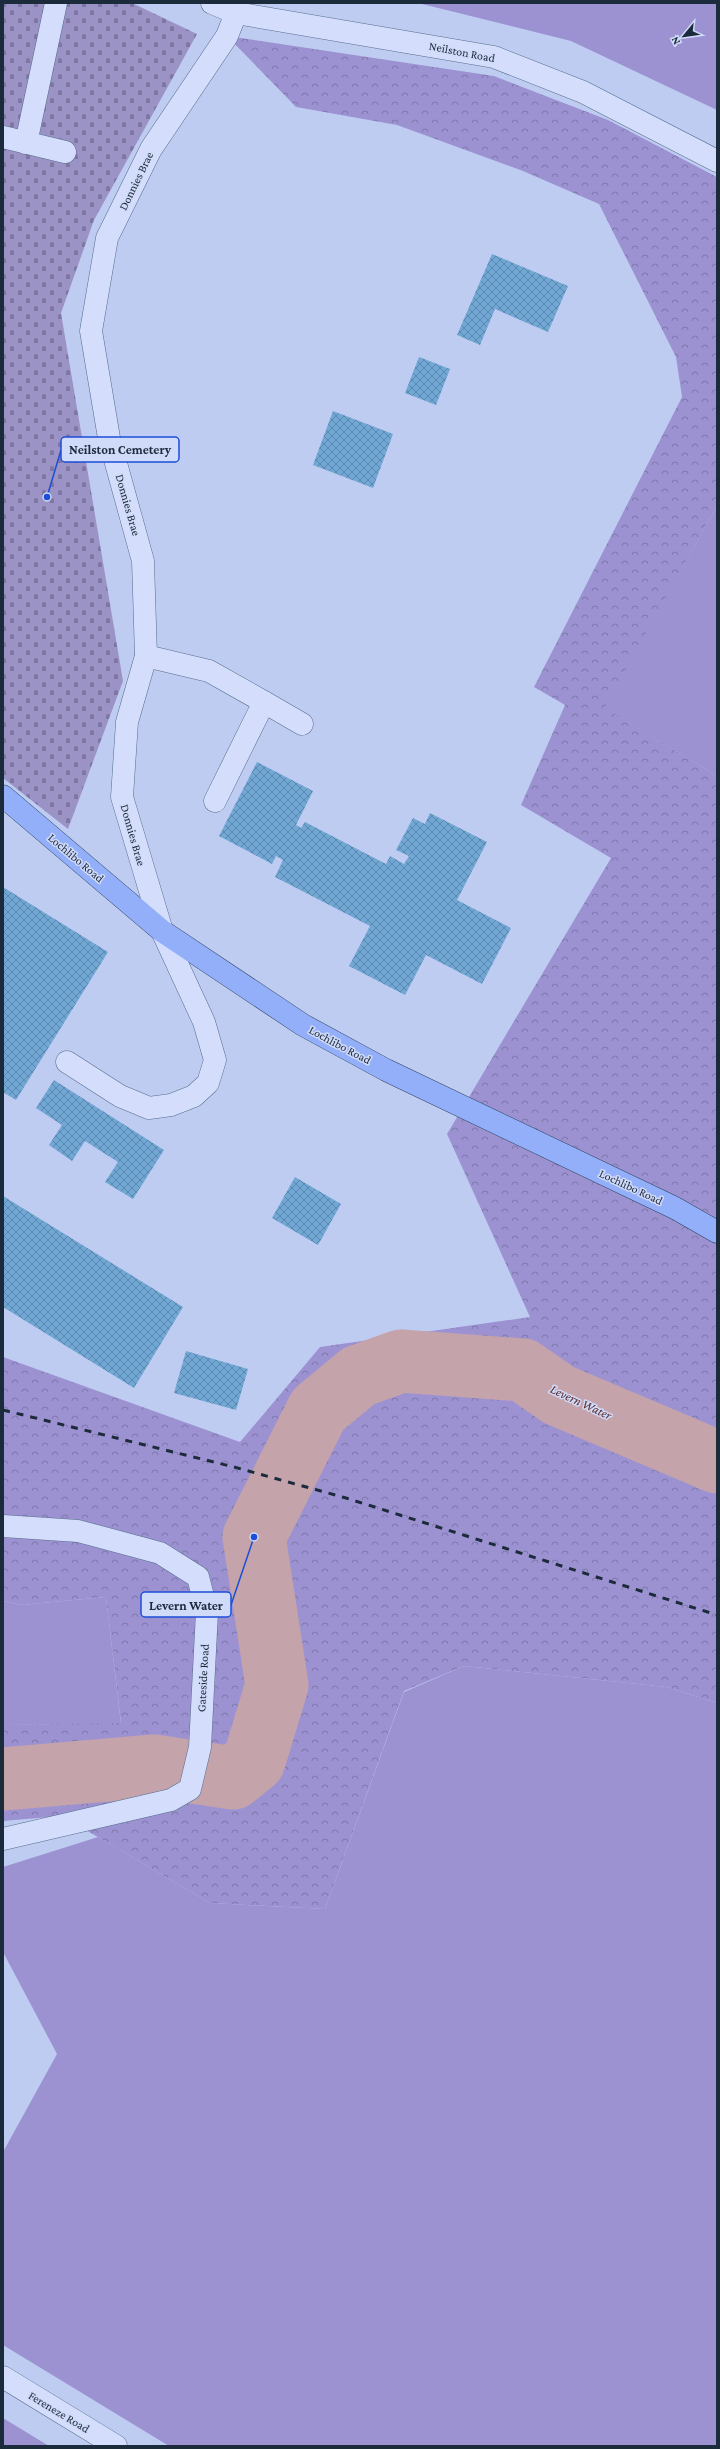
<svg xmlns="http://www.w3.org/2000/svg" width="720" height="2449" font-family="'Crimson Pro',serif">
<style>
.green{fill:#9c92d2}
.forest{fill:url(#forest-crowns)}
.cemetery{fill:url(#cemetery-stones)}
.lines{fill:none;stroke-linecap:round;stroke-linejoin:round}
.river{stroke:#c4a3ab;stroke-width:63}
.building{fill:url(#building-cross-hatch)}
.minor-casing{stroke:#556d8d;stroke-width:23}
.major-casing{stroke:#2a425b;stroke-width:23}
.minor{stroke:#d4defc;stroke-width:22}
.major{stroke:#93affa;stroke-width:22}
.rail{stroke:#1c2b3b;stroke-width:3;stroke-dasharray:7 7;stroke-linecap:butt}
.labels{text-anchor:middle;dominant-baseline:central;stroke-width:3;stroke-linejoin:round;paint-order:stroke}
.street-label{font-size:12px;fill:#1c2b3b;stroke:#d0daf9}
.water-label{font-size:13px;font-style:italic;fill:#5d292a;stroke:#d0daf9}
.leader{fill:none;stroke:#1d4ed8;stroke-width:1.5}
.callout-dot{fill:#1d4ed8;stroke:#d0daf9;stroke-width:1.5}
.callout{fill:#d0daf9;stroke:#1d4ed8;stroke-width:1.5}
.callout-label{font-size:13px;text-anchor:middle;font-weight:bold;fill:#1c2b3b}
</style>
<defs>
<pattern id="forest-crowns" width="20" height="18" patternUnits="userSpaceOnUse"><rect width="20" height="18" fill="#9c92d2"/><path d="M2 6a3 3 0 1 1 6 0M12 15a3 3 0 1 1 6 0" fill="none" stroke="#7e77ac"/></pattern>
<pattern id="cemetery-stones" width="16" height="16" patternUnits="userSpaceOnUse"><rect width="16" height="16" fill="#9b92c6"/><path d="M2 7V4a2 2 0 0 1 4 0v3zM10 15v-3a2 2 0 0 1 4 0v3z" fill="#7e77a2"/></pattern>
<pattern id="building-cross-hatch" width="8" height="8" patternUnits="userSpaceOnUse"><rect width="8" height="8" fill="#71a7d5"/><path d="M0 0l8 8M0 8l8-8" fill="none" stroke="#5c88ae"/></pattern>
</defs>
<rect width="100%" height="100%" fill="#bfccf2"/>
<!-- green -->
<g class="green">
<path d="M418,3h299v107l-146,-69z"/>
<path d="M717,506v270l-113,-68z"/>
<path d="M106,1597l15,127 -118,1v-124l18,4z"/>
<path d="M464,1666l203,21 50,16v743h-548l-166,-101v-193l54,-98 -54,-102v-85l95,-30 112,66 115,6 79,-217z"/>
<path d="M3,2418l46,28h-46z"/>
</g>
<!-- forest -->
<path class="forest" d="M227,36l267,40 114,44 109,57v329l-112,202 112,68v927l-50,-16 -203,-21 -60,25 -79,218 -115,-6 -148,-87 -59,5v-96l118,-2 -15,-126 -85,8 -18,-4v-244l237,85 80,-95 210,-30 -83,-183 164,-276 -90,-53 44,-100 -31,-18 148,-290 -6,-40 -77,-153 -76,-33 -126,-46 -101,-18z"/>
<!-- cemetery -->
<path class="cemetery" d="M3,3h129l65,31 -103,186 -33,93 62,368 -55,148 -65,-51z"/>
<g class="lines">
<!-- river -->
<path class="river" d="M3,1779l151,-13 79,12 21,-17 23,-76 -23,-148 64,-127 41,-34 42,-15 122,9 36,25 158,67"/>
</g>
<!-- building -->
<g class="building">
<path d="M492,254l76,32 -20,46 -53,-23 -15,36 -23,-10z"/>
<path d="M419,357l31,12 -14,36 -31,-12z"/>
<path d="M333,411l60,23 -20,54 -60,-23z"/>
<path d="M257,762l56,29 -17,34 5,3 4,-6 81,42 4,-8 14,8 5,-8 -13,-6 17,-32 12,6 5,-11 57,29 -30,58 54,28 -29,56 -56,-29 -21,40 -56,-29 21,-40 -95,-49 8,-17 -7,-4 -4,8 -53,-28z"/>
<path d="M3,887l105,65 -92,148 -13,-8z"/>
<path d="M54,1080l110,70 -31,49 -28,-17 13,-20 -33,-21 -13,20 -23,-16 13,-20 -26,-17z"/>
<path d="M295,1177l46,27 -23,41 -46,-27z"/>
<path d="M3,1196l180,111 -49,81 -131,-81z"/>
<path d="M186,1351l62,18 -12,41 -62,-17z"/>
</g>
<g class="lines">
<!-- minor casing -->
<g class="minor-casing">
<g id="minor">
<path d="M212,3l24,10 258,44 89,35 134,69"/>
<path d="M3,137l62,15"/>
<path d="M26,143l30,-140"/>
<path d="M146,656l63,15 55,31 -49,99"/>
<path d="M264,702l38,22"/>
<path d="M67,1062l53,34 29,12 22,-3 23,-9 14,-13 7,-23 -11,-38 -42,-91 -40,-134 5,-75 19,-66 -3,-95 -34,-123 -18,-107 16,-93 44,-89 76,-113 9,-23"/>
<path d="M3,1526l75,5 82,22 38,24 9,35 -7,135 -10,42 -19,11 -168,39"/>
<path d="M3,2377l113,69"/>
</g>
</g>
<!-- major casing -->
<g class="major-casing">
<path id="major" d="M3,796l159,135 141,94 83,45 289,138 42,24"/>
</g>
<!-- minor -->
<use href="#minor" class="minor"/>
<!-- major -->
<use href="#major" class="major"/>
<!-- rail -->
<path class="rail" d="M3,1410l231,57 112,31 371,117"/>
</g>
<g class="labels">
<!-- street labels -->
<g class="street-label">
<text transform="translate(462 52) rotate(11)">Neilston Road</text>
<text transform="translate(136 181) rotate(-64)">Donnies Brae</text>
<text transform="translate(128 505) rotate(74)">Donnies Brae</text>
<text transform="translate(133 835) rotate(74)">Donnies Brae</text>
<text transform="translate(76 858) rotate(40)">Lochlibo Road</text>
<text transform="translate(340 1045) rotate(28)">Lochlibo Road</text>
<text transform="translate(631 1187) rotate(25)">Lochlibo Road</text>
<text transform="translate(203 1678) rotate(-87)">Gateside Road</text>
<text transform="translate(59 2412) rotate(31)">Fereneze Road</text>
</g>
<!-- water labels -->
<g class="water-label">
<text transform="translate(581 1402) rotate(25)">Levern Water</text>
</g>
</g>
<!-- callouts -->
<path class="leader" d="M47 497L61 450M254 1537L231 1605"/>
<g class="callout-dot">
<circle cx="47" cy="497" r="4"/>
<circle cx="254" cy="1537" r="4"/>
</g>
<g class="callout">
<rect x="61" y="437" width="118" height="25" rx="4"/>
<rect x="141" y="1592" width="90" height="25" rx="4"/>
</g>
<g class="callout-label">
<text x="120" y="454">Neilston Cemetery</text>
<text x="186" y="1610">Levern Water</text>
</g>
<!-- border -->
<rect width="720" height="2449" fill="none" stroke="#1c2b3b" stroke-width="8"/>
<!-- north arrow -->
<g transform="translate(684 36) rotate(241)" stroke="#d0daf9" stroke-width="3" paint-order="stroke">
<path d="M0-3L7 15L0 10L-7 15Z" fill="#1c2b3b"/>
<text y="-6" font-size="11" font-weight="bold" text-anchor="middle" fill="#1c2b3b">N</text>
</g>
</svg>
